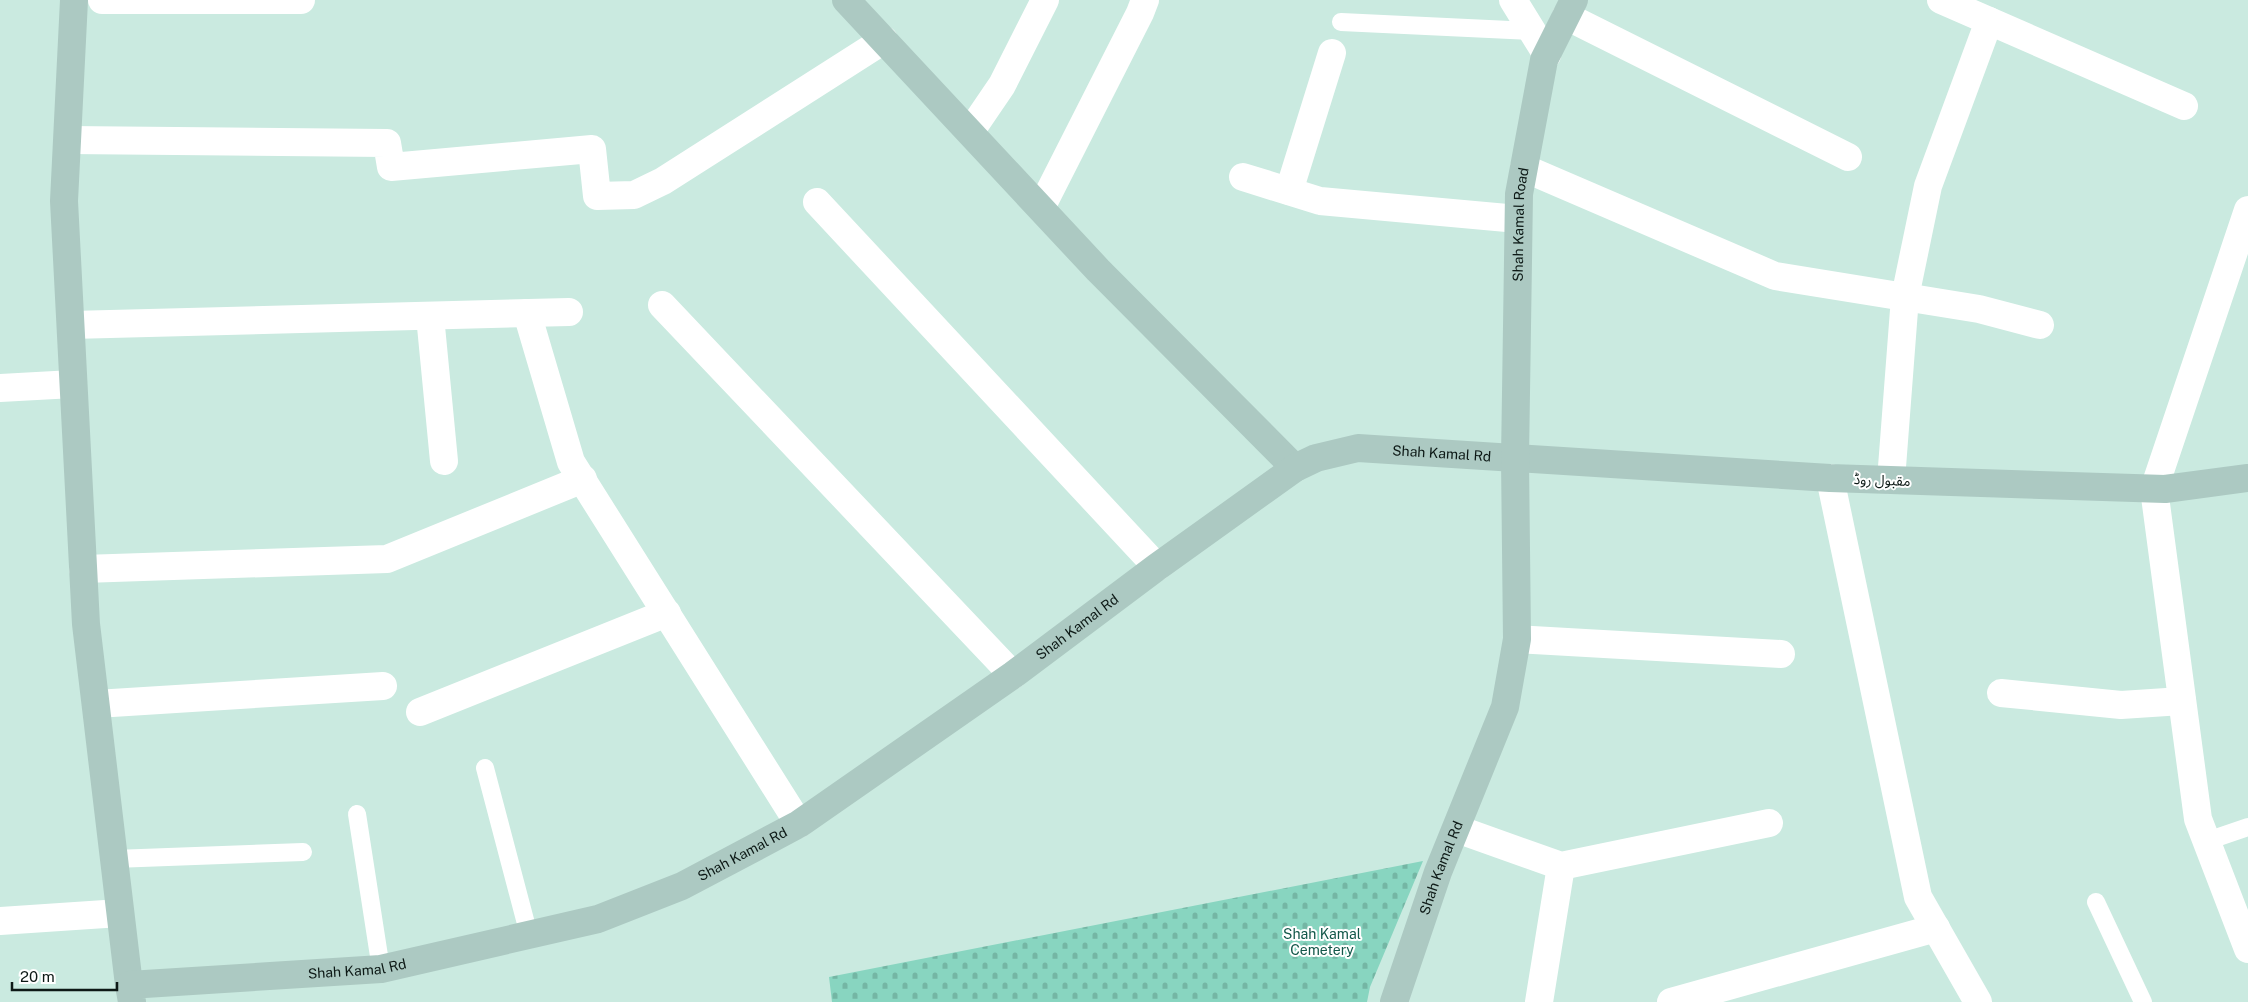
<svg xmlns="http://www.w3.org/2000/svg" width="2248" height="1002" font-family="'Public Sans','Noto Sans Arabic',sans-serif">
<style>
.cemetery{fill:url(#cemetery-stones)}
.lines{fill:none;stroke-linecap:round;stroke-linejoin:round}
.lane{stroke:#fff;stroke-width:18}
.street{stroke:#fff;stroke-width:28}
.secondary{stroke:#acc9c2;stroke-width:28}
.labels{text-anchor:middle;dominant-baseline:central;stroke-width:4;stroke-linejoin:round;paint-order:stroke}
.street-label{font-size:14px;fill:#0d1916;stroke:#fff}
.park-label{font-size:14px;fill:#125749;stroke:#fff}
</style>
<defs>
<pattern id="cemetery-stones" width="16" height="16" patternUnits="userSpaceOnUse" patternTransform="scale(1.25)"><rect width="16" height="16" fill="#88d5c0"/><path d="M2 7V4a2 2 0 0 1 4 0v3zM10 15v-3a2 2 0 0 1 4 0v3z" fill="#74b6a4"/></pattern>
</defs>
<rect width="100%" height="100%" fill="#caeae0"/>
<!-- cemetery -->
<path class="cemetery" d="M1423,861l-53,126 -3,15h-535l-3,-25z"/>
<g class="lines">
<!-- lane -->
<g class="lane">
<path d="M1341,22l191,9"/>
<path d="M485,768l44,167"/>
<path d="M357,814l24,155"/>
<path d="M2207,841l41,-14"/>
<path d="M114,859l189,-7"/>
<path d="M2096,902l47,100"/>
</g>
<!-- street -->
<g class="street">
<path d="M102,0h199"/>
<path d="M1513,0l34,55"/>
<path d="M1941,0l243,106"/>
<path d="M1566,16l282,141"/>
<path d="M970,132l32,-47 43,-85"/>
<path d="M68,140l319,3 4,24 201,-18 5,47 37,-1 29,-14 221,-141"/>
<path d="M1524,168l251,108 204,33 61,16"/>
<path d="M1243,177l77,24 198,18"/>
<path d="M1289,191l43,-138"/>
<path d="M817,202l340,365"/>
<path d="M1041,208l99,-195 5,-13"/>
<path d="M2248,210l-94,279 44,330 50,130"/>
<path d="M662,305l351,370"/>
<path d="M527,313l44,149 228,362"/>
<path d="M430,316l14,145"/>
<path d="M71,325l498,-13"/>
<path d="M0,388l73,-4"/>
<path d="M1830,478l88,419 60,105"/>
<path d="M1891,480l14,-183 23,-111 61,-165"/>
<path d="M83,569l304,-10 196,-80"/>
<path d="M1517,639l264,15"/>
<path d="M2001,693l120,12 61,-4"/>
<path d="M96,704l287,-18"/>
<path d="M420,712l247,-99"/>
<path d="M1457,829l104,37 208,-43"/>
<path d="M0,921l120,-8"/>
<path d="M1539,1002l22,-136"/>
<path d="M1671,1002l265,-74"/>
</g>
<!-- secondary -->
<g class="secondary">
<path d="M74,0l-10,201 22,423 43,361"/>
<path d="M846,0l252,270 197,198"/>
<path id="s1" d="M132,1002l-3,-17 252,-16 217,-50 84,-33 117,-62 214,-149 144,-108 138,-99 21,-10 42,-10 472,30 335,11 83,-11"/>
<path id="s2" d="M1394,1002l44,-130 67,-165 12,-68 -2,-180 4,-265 25,-134 30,-60"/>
</g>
</g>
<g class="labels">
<!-- street labels -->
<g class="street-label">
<text stroke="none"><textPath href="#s2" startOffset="799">Shah Kamal Road</textPath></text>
<text stroke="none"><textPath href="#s1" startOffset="1476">Shah Kamal Rd</textPath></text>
<text transform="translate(1882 480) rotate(2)">مقبول روڈ</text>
<text stroke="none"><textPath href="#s1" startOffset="1056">Shah Kamal Rd</textPath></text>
<text stroke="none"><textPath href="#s1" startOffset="651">Shah Kamal Rd</textPath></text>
<text stroke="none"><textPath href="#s2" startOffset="142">Shah Kamal Rd</textPath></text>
<text stroke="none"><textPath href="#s1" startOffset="246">Shah Kamal Rd</textPath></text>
</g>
<!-- park labels -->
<g class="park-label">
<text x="1322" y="934">Shah Kamal<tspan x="1322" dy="16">Cemetery</tspan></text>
</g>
</g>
<!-- scale -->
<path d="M12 982v8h105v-8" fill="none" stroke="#0d1916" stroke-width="2.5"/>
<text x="20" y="982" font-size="15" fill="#0d1916" stroke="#ffffff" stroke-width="4" paint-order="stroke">20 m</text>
</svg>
